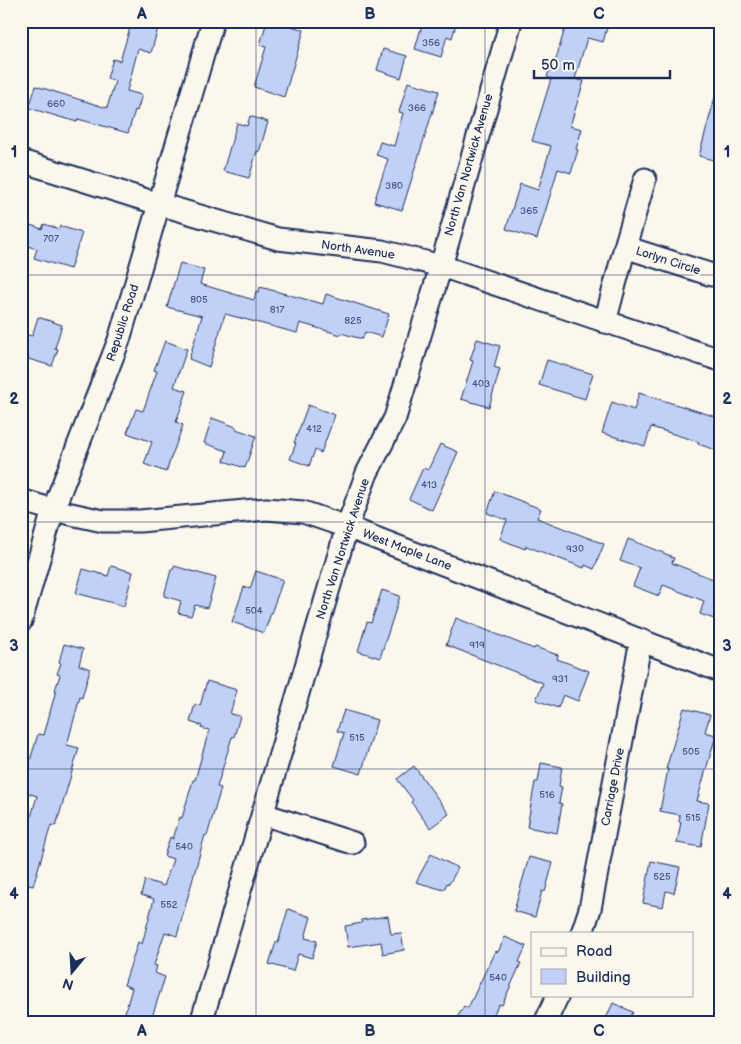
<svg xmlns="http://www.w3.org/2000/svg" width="741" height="1044" font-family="'Balsamiq Sans',sans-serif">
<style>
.building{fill:#c1d0f7;stroke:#1b2f5e}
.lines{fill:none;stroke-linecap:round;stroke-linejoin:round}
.minor-casing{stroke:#1b2f5e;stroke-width:25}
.minor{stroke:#fbf7ec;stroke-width:21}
.grid{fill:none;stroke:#1b2f5e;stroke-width:1;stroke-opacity:0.55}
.labels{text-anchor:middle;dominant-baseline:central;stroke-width:4.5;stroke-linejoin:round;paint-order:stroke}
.number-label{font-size:10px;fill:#445784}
.street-label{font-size:12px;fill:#1b2f5e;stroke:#fbf7ec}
.neatline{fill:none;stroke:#1b2f5e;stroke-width:2}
.grid-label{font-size:16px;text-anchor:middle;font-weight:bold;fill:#1b2f5e}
</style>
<rect width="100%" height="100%" fill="#fbf7ec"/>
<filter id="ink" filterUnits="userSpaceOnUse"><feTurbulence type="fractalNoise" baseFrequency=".02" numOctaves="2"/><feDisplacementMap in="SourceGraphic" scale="10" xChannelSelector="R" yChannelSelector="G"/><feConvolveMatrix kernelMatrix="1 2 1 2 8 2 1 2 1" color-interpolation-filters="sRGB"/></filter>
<g filter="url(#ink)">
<!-- building -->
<g class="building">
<path d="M132,21h28l-9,32 -13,-4 -11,42 15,4 -5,16 -2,-1 -7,23 -50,-14 -1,3 -48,-14 7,-22 71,22 8,-27 -8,-3 6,-19 7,2z"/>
<path d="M267,21h9l28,9 -20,67 -30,-10 12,-40 -6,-2z"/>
<path d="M411,21h46l-5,17 -5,-2 -6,21 -26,-8 6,-21 -10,-4z"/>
<path d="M567,21h42l-6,21 -16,-4 -12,41 9,2 -14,45 12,3 -6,20 2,1 -7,23 -13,-4 -21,70 -31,-10 14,-45 18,6 13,-44 -19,-5 19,-62 -4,-2 4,-12 3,1z"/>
<path d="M383,49l24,7 -6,22 -24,-8z"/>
<path d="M408,82l31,9 -37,119 -28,-8 14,-43 -12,-4 4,-13 14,4 9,-33 -4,-1z"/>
<path d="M715,97h5v65l-21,-6z"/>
<path d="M250,116l18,6 -9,30 -2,-1 -8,27 -26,-7 14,-48 10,3z"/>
<path d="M21,222l21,7 2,-5 15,5 1,-3 22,7 -12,36 -36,-11 3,-9 -16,-5z"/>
<path d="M180,263l24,7 -4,14 54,16 2,-9 3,1 1,-5 63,17 3,-10 63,20 -7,23 -17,-5 -3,7 -21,-6v2l-41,-12 -3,10 -72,-19 -16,53 -20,-8 13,-43 -35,-9z"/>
<path d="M38,317l24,8 -7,23 3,1 -6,17 -27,-8 1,-3 -5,-2v-20l11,3z"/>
<path d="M477,339l23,7 -6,21 6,2 -11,38 -28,-8 12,-38 -3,-1z"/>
<path d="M165,341l22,8 -13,38 13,4 -11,31 7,3 -17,47 -22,-8 8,-22 -25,-9 9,-24 7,2 14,-40 -3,-1z"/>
<path d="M547,360l46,14 -8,25 -46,-14z"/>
<path d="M639,393l81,25v18l-4,14 -18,-6 1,-2 -48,-15 -6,19 -43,-13 10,-31 22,8z"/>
<path d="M308,405l27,10 -14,38 -6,-3 -6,16 -19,-7 6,-16h-2z"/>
<path d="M212,418l24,9v2l20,7 -11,32 -21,-7 3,-10 -23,-8z"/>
<path d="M440,444l18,8 -26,58 -23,-11 14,-31 5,2z"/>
<path d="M495,491l46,18 -4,9 67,26 -10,25 -9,-4 -1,3 -58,-22 -1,3 -25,-10 7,-19 -20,-7z"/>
<path d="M628,539l43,17 -1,1 4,1 -2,5 41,16 6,-14h1v56l-20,-7 4,-13 -41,-16 -4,11 -26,-10 7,-18 -20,-7z"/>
<path d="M111,566l22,6 -9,34 -48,-13 7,-24 25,7z"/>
<path d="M174,566l42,12 -9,30 -12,-3 -4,11 -13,-3 3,-12 -17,-5 7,-26h2z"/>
<path d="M256,571l27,9 -19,53 -32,-11 12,-35 6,2z"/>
<path d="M382,590l18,6 -20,62 -22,-7 9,-29 4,1z"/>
<path d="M456,618l78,31 1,-2 23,8 -1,4 32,12 -11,30 -15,-6 -5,13 -22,-8 7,-17 -97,-38z"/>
<path d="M64,644l19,5 -4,16 11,4 -8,29 -2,-1 -13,48 12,3 -23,78 -5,-1 -18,61 -12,-3v-31l16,-56 -16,-5 17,-57 6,1 12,-45h-1l5,-15 -3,-1 4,-11 -2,-1z"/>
<path d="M207,681l30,9 -7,24 10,2 -6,21h-2l-15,50 4,1 -14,48 -2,-1 -28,101 -12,-4 -11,33 3,1 -2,7 10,4 -15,46h-28l10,-35 -8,-3 14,-43 4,2 12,-45 -13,-4 4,-15 19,6 9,-27 -9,-3 6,-19 3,2 7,-22 2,1 11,-38h2l14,-50 -8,-2 1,-2 -12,-4 5,-18 5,2z"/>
<path d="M684,708l26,7 -5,17 11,3 -19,66 12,2 -8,44 -24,-4 4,-21h-2l1,-7 -20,-4 8,-42h-2z"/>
<path d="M344,710l33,10 -16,54 -27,-8 10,-33 -7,-2z"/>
<path d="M541,763l21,4 -3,19 3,1 -3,16 3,1 -5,29 -30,-6 8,-45h3z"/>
<path d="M414,766l35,48 -19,14 -19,-26 2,-2 -16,-21z"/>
<path d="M431,854l27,14 -9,16 -2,-1 -3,7 -28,-8z"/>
<path d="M529,857l24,6 -8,29 -3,-1 -7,26 -21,-6z"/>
<path d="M651,861l29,6 -6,26 -8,-2 -3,16 -20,-4z"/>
<path d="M288,909l23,8 -6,21 12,3 -5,17 -14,-4 -5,17 -24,-7 7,-22 2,1z"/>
<path d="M388,916l3,18 10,-1 3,17 -21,4 -2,-12 -33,5 -3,-21 17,-3 -1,-3z"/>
<path d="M505,937l21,9 -7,16 2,1 -19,42 -3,-1 -9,17 3,2h-39l10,-17 4,2 27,-57 3,1z"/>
<path d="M613,1003l20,9 -5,11h-24z"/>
</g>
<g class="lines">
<!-- minor casing -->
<g class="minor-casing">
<g id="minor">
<path d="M21,161l138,43 119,35 104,12 59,15 279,94"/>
<path d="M625,247l87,28"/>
<path d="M605,322l20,-75 20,-68"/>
<path d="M21,500l32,10 50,11h37l126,-12 37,3 44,15 373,144"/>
<path d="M21,621l32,-111 66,-170 94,-319"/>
<path d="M263,814l90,29"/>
<path d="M582,933l8,-24 51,-269"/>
<path d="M201,1023l146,-496 20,-54 28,-55 46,-152 70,-245"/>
<path d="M545,1023l13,-28"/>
</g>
</g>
<!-- minor -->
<use href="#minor" class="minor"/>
</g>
</g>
<!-- grid -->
<path class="grid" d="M256,21v1002M485,21v1002M21,275h699M21,522h699M21,769h699"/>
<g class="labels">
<!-- number labels -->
<g class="number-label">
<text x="431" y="43">356</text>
<text x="56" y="104">660</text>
<text x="417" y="108">366</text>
<text x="394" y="186">380</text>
<text x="529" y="211">365</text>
<text x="51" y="239">707</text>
<text x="199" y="300">805</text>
<text x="277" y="310">817</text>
<text x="353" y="321">825</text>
<text x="481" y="384">403</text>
<text x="314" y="429">412</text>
<text x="429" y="485">413</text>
<text x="575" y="549">930</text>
<text x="254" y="611">504</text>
<text x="477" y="645">919</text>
<text x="560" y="679">931</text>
<text x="357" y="738">515</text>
<text x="691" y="752">505</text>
<text x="547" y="795">516</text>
<text x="693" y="818">515</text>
<text x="184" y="847">540</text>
<text x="662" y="877">525</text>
<text x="169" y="905">552</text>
<text x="498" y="978">540</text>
</g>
<!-- street labels -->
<g class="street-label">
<text transform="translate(469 165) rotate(-74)">North Van Nortwick Avenue</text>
<text transform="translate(358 250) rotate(8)">North Avenue</text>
<text transform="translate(668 261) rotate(18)">Lorlyn Circle</text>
<text transform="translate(123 323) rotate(-72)">Republic Road</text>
<text transform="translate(343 549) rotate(-72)">North Van Nortwick Avenue</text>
<text transform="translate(407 550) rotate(21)">West Maple Lane</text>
<text transform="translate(613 787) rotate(-79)">Carriage Drive</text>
</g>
</g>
<!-- margin -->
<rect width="741" height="1044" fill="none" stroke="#fbf7ec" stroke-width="55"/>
<!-- legend -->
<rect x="531" y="932" width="162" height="65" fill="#fbf7ec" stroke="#a1a7b3"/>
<rect x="541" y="948" width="25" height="8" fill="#fbf7ec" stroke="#a1a7b3"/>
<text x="576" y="956" font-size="15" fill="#1b2f5e">Road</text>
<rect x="541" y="969" width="25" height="15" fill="#c1d0f7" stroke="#a1a7b3"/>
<text x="576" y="982" font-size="15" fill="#1b2f5e">Building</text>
<!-- north arrow -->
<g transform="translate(72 972) rotate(198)" stroke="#fbf7ec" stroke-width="4" paint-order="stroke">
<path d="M0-4L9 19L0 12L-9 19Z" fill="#1b2f5e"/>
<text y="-8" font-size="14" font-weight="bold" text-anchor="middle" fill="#1b2f5e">N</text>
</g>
<!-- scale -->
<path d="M534 70v8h136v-8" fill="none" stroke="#1b2f5e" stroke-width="2.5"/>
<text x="541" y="70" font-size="15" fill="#1b2f5e" stroke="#fbf7ec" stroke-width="4" paint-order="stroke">50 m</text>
<rect x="28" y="28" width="686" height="988" class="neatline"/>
<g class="grid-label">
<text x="142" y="19">A</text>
<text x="370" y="19">B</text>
<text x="599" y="19">C</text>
<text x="14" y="157">1</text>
<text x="727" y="157">1</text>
<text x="14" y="404">2</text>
<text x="727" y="404">2</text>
<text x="14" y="651">3</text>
<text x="727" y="651">3</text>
<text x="14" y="899">4</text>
<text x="727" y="899">4</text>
<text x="142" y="1036">A</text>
<text x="370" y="1036">B</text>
<text x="599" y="1036">C</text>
</g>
</svg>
